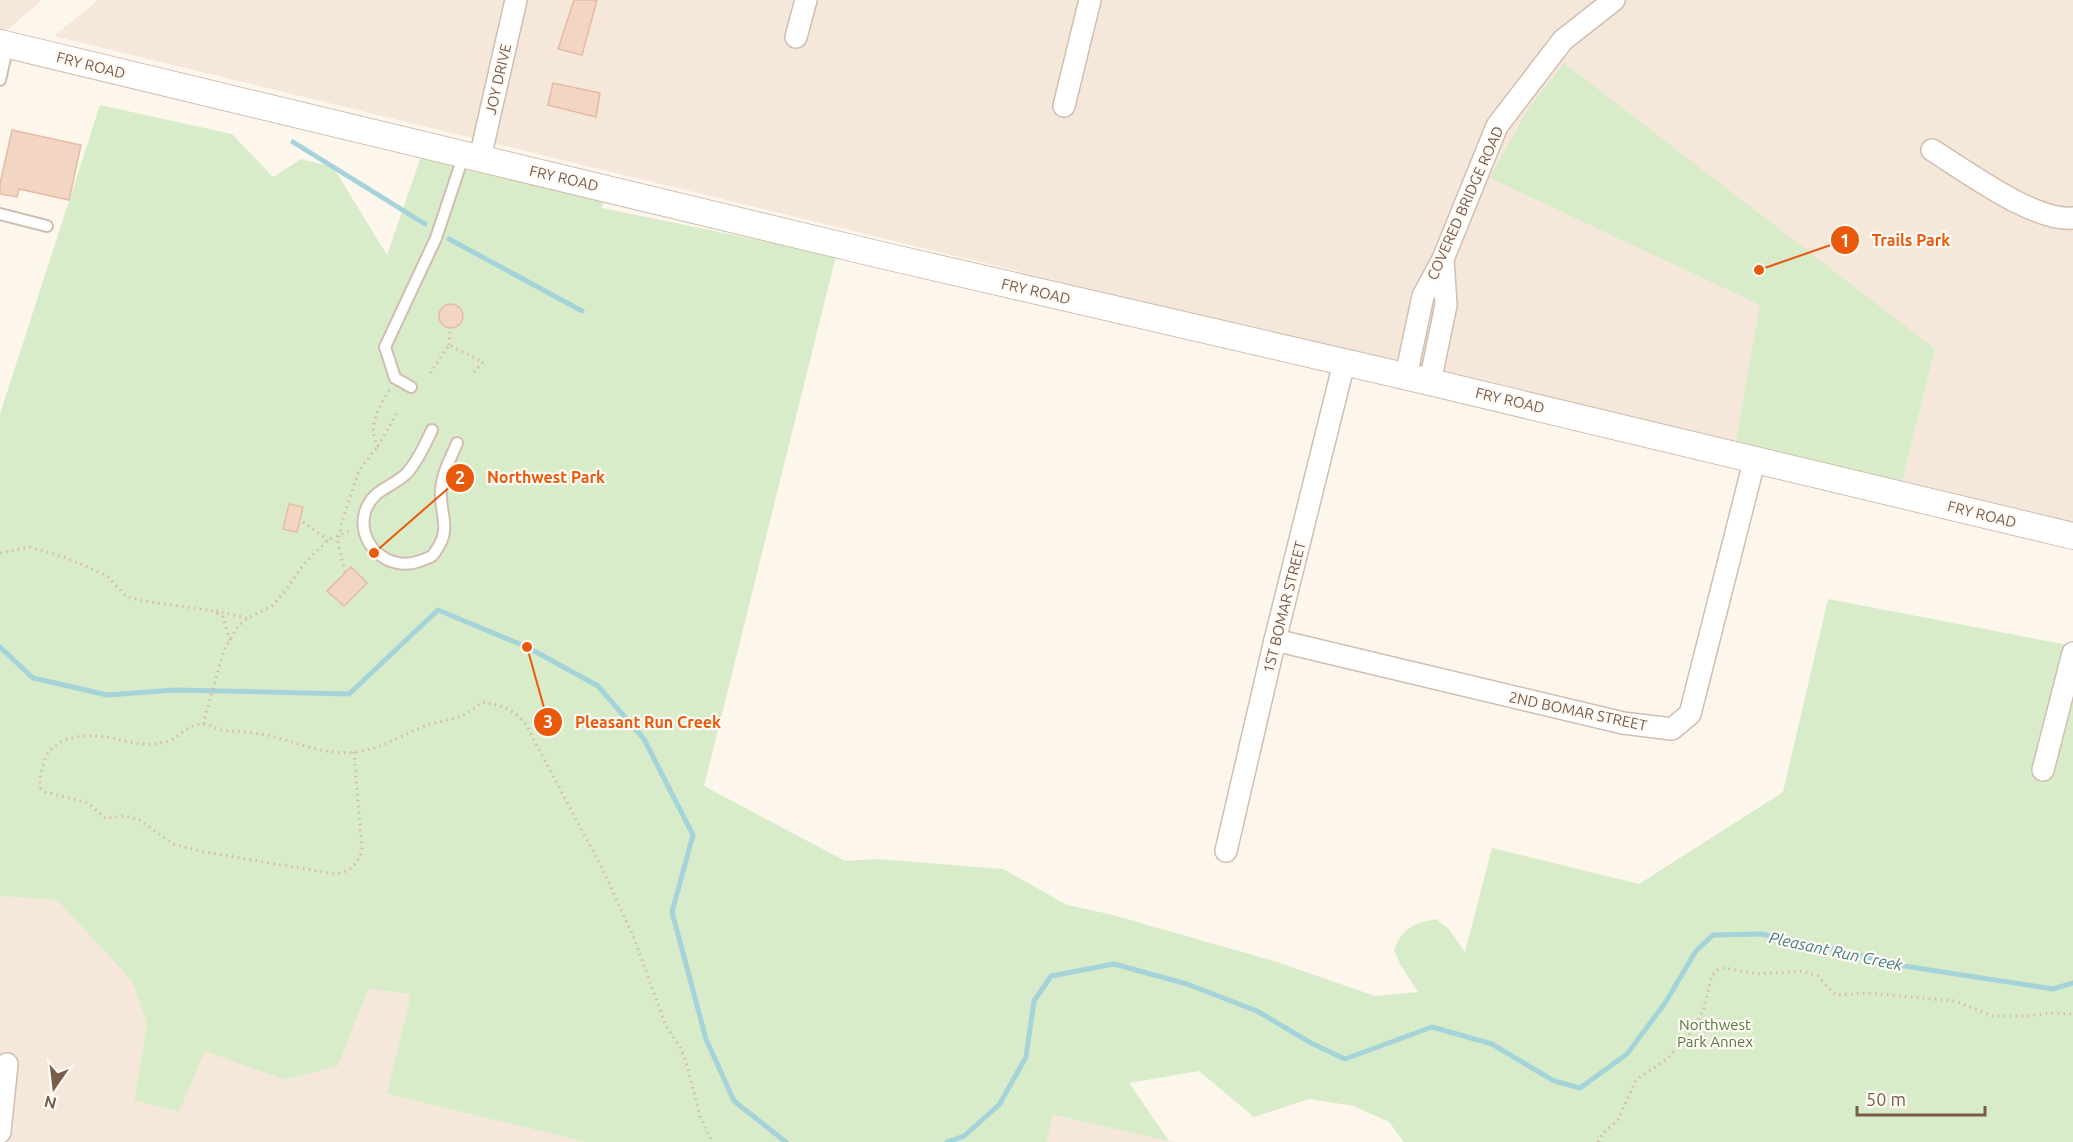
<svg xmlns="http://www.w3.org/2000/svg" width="2073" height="1142" font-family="Ubuntu,sans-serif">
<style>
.residential{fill:#f5e8da}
.green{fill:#d8ecc9}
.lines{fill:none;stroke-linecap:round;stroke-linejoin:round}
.stream{stroke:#a5d3da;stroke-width:5}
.building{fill:#f3d5c3;stroke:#e6bba3;stroke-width:1.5}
.service-casing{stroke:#d1beb0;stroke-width:14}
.minor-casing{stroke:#d1beb0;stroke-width:24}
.tertiary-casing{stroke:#d1beb0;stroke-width:28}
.path{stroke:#d9b8a5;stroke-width:3;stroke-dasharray:1.5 4.5;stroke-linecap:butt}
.service{stroke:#fff;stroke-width:10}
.minor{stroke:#fff;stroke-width:21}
.tertiary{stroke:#fff;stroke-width:26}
.labels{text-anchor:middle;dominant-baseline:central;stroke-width:4.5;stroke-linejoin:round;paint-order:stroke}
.street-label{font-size:15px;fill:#7a5c4d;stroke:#fffaf3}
.park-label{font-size:15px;fill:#537a41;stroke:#fffaf3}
.water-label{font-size:16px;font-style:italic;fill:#437c86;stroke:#fffaf3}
.leader{fill:none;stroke:#e8590c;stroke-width:2}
.callout-dot{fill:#e8590c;stroke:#fffaf3;stroke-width:2}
.mark-label{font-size:18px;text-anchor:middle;font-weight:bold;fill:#fff}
.callout-label{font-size:16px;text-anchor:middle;font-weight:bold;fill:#e8590c;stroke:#fffaf3;stroke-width:4.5;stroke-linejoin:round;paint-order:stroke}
</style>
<rect width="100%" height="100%" fill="#fdf6ec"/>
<!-- residential -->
<g class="residential">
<path d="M0,0h42l-36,31 -6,-1z"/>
<path d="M98,0h1975v526l-172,-40 34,-137 -444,-171 270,127 -26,141 -1681,-410z"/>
<path d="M0,896l57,4 75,81 15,43 -13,76 45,12 26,-62 80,30 53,-14 30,-77 44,5 -25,100 198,48h-585z"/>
<path d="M1052,1115l124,27h-130z"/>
</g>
<!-- green -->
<g class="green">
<path d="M1564,63l371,286 -34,137 -166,-40 25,-141 -270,-127 36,-66z"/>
<path d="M100,105l132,29 41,43 28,-18 32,8 54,88 38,-110 181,43 -4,20 234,48 -132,530 141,75 32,-2 126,10 64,36 42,9 165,47 101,35 43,-4 -18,-28 -6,-14c9,-23 19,-26 42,-31l12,9 17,24 27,-104 147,36 144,-92 45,-193 245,47v496h-669l-15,-20 -35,-16 -45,-7 -55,18 -55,-46 -70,12 40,58 -116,-26 -7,27h-461l-198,-48 24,-100 -43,-5 -30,77 -53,14 -80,-29 -26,61 -45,-12 13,-76 -15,-43 -75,-81 -57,-4v-482z"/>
</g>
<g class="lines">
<!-- stream -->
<g class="stream">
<path d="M293,142l132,82"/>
<path d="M449,239l133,72"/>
<path d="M0,647l33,31 74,17 68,-5 174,4 89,-84 89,37 71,39 46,53 49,96 -21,77 34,127 28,62 52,41"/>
<path d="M947,1142l17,-6 35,-31 27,-48 8,-56 17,-25 63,-12 73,20 70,27 54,32 34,16 87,-32 60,17 62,37 26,7 47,-34 38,-51 31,-52 17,-16 48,-1 64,13 79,19 149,23 20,-6"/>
</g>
</g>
<!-- building -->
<g class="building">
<path d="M574,0h23l-15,55 -24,-6z"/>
<path d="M553,83l47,10 -4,24 -48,-12z"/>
<path d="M12,130l69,15 -12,55 -50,-11 -2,8 -17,-3v-10z"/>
<circle cx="451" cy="316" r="12"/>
<path d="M289,504l14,3 -6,25 -14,-3z"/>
<path d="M351,567l16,16 -23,23 -17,-15z"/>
</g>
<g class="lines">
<!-- service casing -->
<g class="service-casing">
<g id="service">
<path d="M0,80l8,-35"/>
<path d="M0,214l47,12"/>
<path d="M411,387l-16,-9 -10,-31 51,-109 28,-84"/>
<path d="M432,430c-7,14 -14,31 -25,43 -15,15 -35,16 -42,39 -9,32 24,61 55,49 4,-2 10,-3 13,-6 2,-2 5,-8 7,-11 10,-18 -1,-36 1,-54 1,-17 10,-32 16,-47"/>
</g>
</g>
<!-- minor casing -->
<g class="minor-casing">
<g id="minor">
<path d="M796,37l10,-37"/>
<path d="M1064,106l26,-106"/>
<path d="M1932,150c34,21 102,72 141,68"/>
<path d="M480,158l36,-158"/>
<path d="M1406,376l17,-80 20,-37 54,-133 66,-86 51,-40"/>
<path d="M1430,382l16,-77 -3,-46"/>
<path d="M1275,640l348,83 49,6 18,-15 65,-256"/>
<path d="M2043,770l30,-117"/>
<path d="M1226,851l49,-211 69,-277"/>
<path d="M0,1132l7,-68"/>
</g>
</g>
<!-- tertiary casing -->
<g class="tertiary-casing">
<path id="tertiary" d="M0,43l881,212 549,127 643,154"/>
</g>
<!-- path -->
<g class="path">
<path d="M449,345l1,-13"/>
<path d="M430,373l19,-28 34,17 -10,11"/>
<path d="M389,390c-9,17 -23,37 -11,56l19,-33"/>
<path d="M303,522l25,18"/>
<path d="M0,553l30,-6 34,10 42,18 21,22 23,5 64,9 9,6 7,24"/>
<path d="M345,572l-7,-29 3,-18 18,-55 19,-24"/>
<path d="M216,611l31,7"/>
<path d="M203,724l21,-74 14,-24 10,-8 24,-12 14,-16 18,-26 24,-24 23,-10"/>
<path d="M354,752l8,98c-4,14 -11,21 -26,24l-136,-23 -27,-7 -35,-25 -13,-3 -20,2 -17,-15 -42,-11 -5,-3c-3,-10 1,-17 3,-27 6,-24 39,-29 61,-25 16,2 33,9 50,7 5,-1 13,-2 17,-4 10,-7 19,-17 32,-16 6,0 11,5 17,6 15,2 30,2 46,5 29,7 58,21 89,17 24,-3 42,-15 64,-24 23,-11 43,-5 61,-26 20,3 33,7 45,23l77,145 31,68 32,88 14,21 6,15 14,54 12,26"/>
<path d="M1598,1142l4,-8 16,-14 18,-40 31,-21 27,-30 10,-21 8,-33 5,-5 8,-2 32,6 45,-3 16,5 14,16 5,3 30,-2 88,8 38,15h36l20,-3 24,1"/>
</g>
<!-- service -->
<use href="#service" class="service"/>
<!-- minor -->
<use href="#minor" class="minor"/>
<!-- tertiary -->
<use href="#tertiary" class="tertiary"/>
</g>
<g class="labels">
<!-- street labels -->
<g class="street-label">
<text transform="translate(91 65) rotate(14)">FRY ROAD</text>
<text transform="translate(498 79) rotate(-77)">JOY DRIVE</text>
<text transform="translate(564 178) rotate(13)">FRY ROAD</text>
<text transform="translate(1465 203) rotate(-66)">COVERED BRIDGE ROAD</text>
<text transform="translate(1036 291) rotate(13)">FRY ROAD</text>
<text transform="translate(1510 400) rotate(13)">FRY ROAD</text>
<text transform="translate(1982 514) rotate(14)">FRY ROAD</text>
<text transform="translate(1284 607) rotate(-76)">1ST BOMAR STREET</text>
<text transform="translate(1578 711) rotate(12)">2ND BOMAR STREET</text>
</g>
<!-- park labels -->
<g class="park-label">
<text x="1715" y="1024">Northwest<tspan x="1715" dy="17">Park Annex</tspan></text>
</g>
<!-- water labels -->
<g class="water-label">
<text transform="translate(1836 951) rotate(12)">Pleasant Run Creek</text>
</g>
</g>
<!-- callouts -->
<path class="leader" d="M1759 270L1845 240M374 553L460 478M527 647L548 722"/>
<g class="callout-dot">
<circle cx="1759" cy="270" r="6"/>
<circle cx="374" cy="553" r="6"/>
<circle cx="527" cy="647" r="6"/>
<circle cx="1845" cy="240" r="15"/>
<circle cx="460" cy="478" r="15"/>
<circle cx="548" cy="722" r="15"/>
</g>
<g class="mark-label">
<text x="1845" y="247">1</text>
<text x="460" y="484">2</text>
<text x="548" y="728">3</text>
</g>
<g class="callout-label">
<text x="1911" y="246">Trails Park</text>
<text x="546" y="483">Northwest Park</text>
<text x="648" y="728">Pleasant Run Creek</text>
</g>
<!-- north arrow -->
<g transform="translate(54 1088) rotate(194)" stroke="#fffaf3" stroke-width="4.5" paint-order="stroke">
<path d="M0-4.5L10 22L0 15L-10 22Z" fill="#7a5c4d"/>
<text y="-9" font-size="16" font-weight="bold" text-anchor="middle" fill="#7a5c4d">N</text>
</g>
<!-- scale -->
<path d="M1857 1106v9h128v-9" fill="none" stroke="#7a5c4d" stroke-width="3"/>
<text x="1866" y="1106" font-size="18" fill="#7a5c4d" stroke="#fffaf3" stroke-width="4.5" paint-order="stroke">50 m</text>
</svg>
